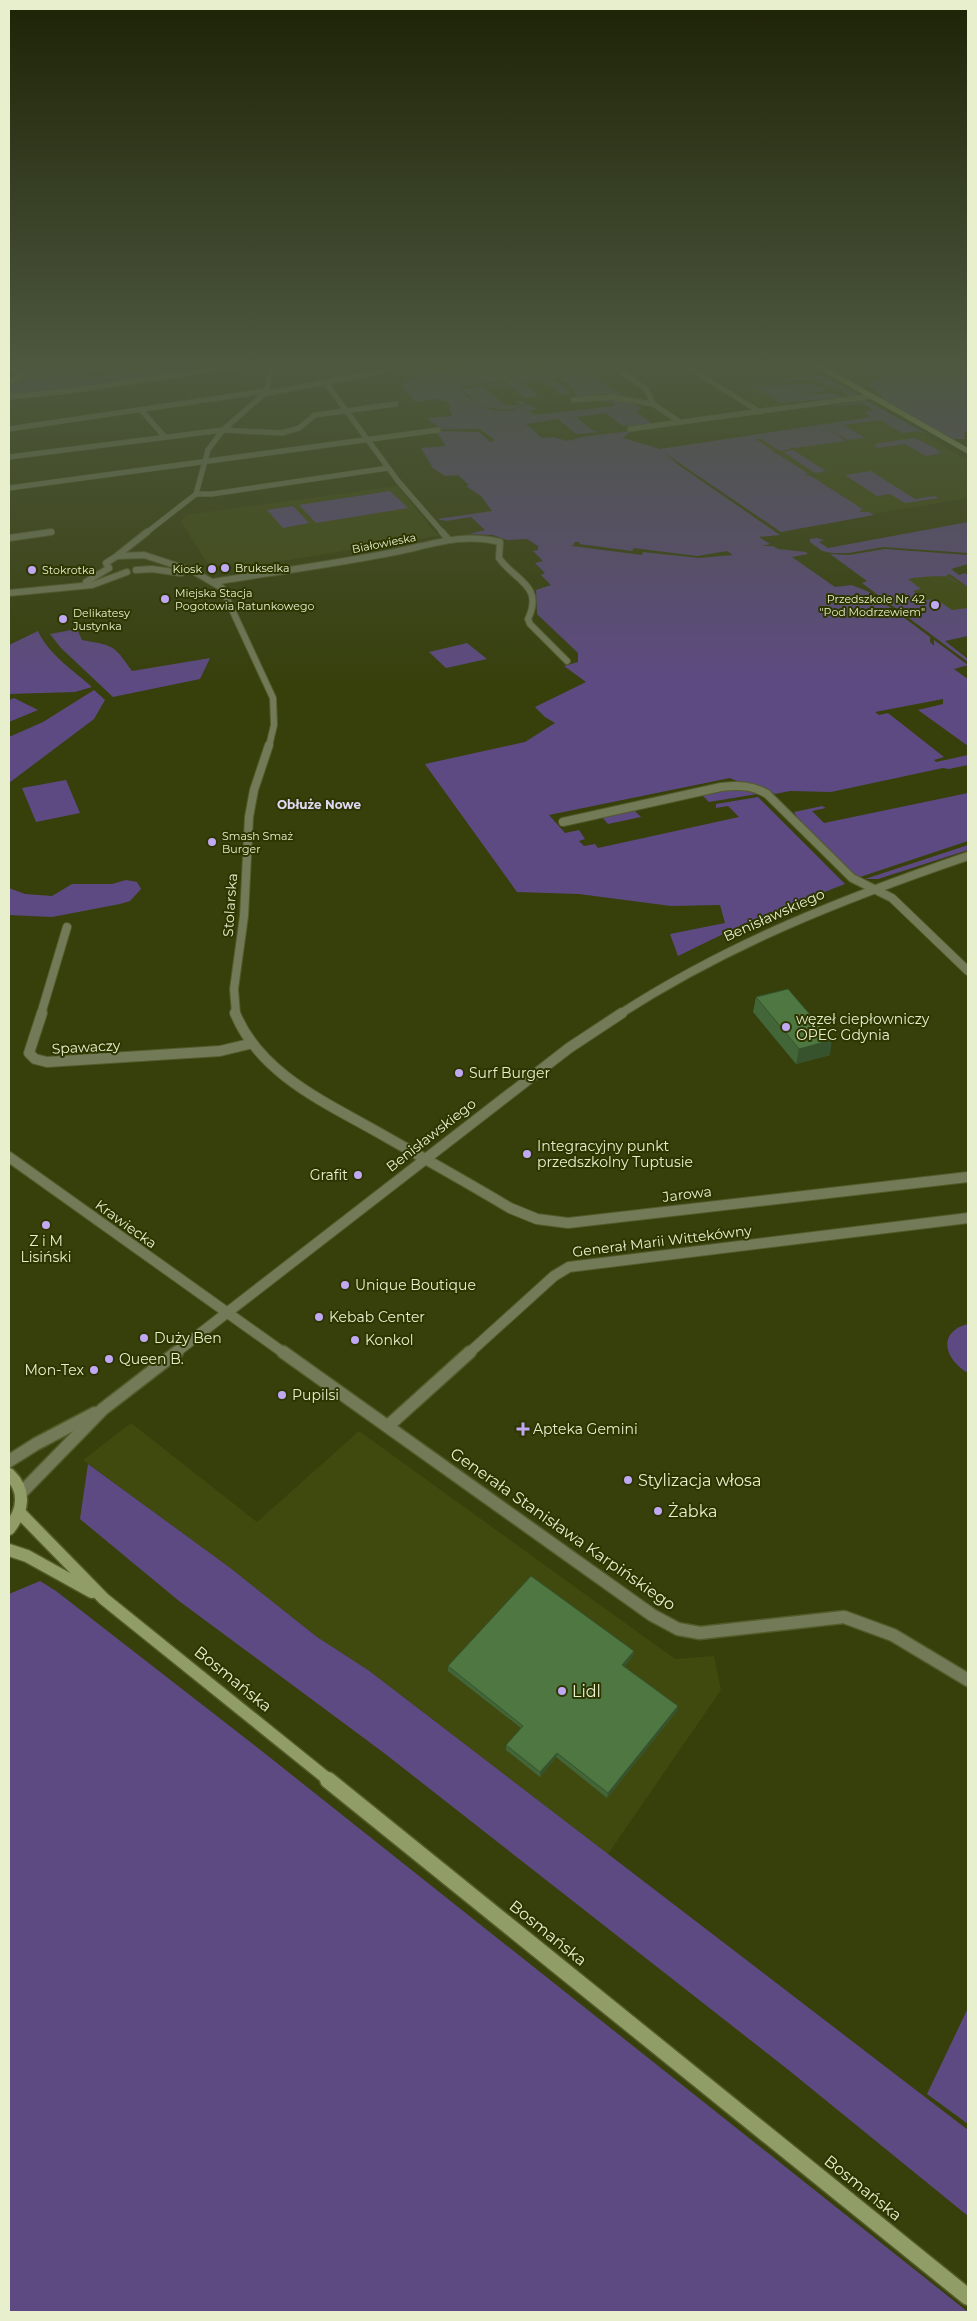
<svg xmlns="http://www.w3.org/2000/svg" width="977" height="2321" font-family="Montserrat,sans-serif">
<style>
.built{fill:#404a0f}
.green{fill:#5e4a83;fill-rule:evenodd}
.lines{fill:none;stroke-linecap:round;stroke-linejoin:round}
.street-far4-casing{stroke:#535b2a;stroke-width:6}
.street-far3-casing{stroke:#535b2a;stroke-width:8}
.street-far2-casing{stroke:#535b2a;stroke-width:10}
.street-far1-casing{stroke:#535b2a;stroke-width:12}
.street-casing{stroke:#535b2a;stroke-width:15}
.secondary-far2-casing{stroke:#535b2a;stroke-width:6}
.secondary-far1-casing{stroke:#535b2a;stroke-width:15}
.secondary-casing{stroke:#535b2a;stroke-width:19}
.street-far4{stroke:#727a58;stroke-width:5}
.street-far3{stroke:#727a58;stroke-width:6}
.street-far2{stroke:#727a58;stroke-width:8}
.street-far1{stroke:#727a58;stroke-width:10}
.street{stroke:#727a58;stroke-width:12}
.secondary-far2{stroke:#919d67;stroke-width:5}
.secondary-far1{stroke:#919d67;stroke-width:12}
.secondary{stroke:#919d67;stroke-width:16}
.wall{fill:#436639}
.shaded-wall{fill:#37532e}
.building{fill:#4e7742;stroke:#37532e}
.poi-dot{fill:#c0a8f3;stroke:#2d3500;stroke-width:2}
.labels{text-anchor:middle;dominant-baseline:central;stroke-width:4;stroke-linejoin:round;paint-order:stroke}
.far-street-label{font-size:11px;fill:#e7efcd;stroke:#2d3500}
.far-poi-label{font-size:11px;fill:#e7efcd;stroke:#2d3500;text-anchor:start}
.far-neighbourhood-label{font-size:12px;font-weight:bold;fill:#e0d8f5;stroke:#2d3500}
.street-label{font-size:14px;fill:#e7efcd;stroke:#2d3500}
.poi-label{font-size:14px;fill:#e7efcd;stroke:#2d3500;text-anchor:start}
.near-poi-label{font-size:16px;fill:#e7efcd;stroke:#2d3500;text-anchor:start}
.near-street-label{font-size:16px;fill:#e7efcd;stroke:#2d3500}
</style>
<rect width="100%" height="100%" fill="#373f0b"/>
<!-- built -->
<g class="built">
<path d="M132,364h29l-7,4h-7l-36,7 -28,1 10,-6z"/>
<path d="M753,383l38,23 -26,3 -36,-23z"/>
<path d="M891,416l77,44v38l-190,32 -96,-66 -18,-16z"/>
<path d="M397,486l41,50 -193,31 -3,-4 -32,4 -29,-45 5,-7z"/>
<path d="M924,553l44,31v43l-118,-62z"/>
<path d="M131,1423l126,99 102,-91 316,228 39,-3 7,34 -113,164 -240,-184 -51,-33 -88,-70 -146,-107z"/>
</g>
<!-- green -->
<g class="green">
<path d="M30,364h16l8,6 23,-2 -27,5 -41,14v-3l16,-6 -1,-6 14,-3z"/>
<path d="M162,364h23l12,8 -188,24v-8c25,-7 55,-23 82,-18l-9,7c21,-1 64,-3 80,-13z"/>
<path d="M482,364h49l-25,16 -41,6 -5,3 6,7 26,14 17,1 19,-7 9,5 -8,1 5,5 82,-9 -5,-5 -8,1 -4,-2c14,-1 31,0 43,9l-6,3 16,12 -29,2 -17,-13 -30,4 18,14 5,1 -23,2 -18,-15 -32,5 16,14 11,-1 14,4 21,-5 43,-5 -8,7 37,11 211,-32 -7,-5 10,-2 -12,-7 -32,4 35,-7 62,34 -10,-3 -15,2 -22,-13 -36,5 21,13 -17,2 -20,-11 18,12 -53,7 -2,-1 -2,1 2,1 -11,2 -19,-12h-5l19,13 -5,1h6l33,21 -5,1 2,1h5l53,34h-5l2,2h8l5,3 -93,17 -118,-80 17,14 100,69 -21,2 11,7 -8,2h11l5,3 28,3 2,2 -16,3 43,30 17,-2 17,7 61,45v5l4,4v-6l34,25 -14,4 14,10v67l-50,-36 25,-6v-5l-68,13 4,3 9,-2 56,44 -10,3 2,2 32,-7v10l-19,4 -6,-1 -112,24 -41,-1 -15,3c-16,-11 -30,-8 -45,-16l-181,37 16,18 14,-3 6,9 -6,2 5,5 11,-2 3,4 141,-31 -11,-11 -12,2v-4l42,-7 87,87 -95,37 -72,35 -8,-22 55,-11 -5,-18 -49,1 -92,-12 -62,-2 -90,-125 -2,-3 100,-22 30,-19 -10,-6 -10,-10 51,-25 -22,-16 14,-4v-9l-41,-39 -1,-24 15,-5 -10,-10 4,-2 -10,-10 8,-2 -10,-10 5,-1v-4l-11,-7 -20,1 -14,-5 -24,-1 16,-4 -14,-13 -25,4 -9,-2 55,-8 -11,-15 -15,-10 3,-1 -11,-10 -13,1 -12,-8 -12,-20 25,-2 -10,-14 3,-1 40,1 11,10 5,-2 -15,-11h-39l-14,-11 25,-2 -4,-14 -13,-3 -20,3 -13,-15 2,-5 17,-7 -4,-2 23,-3 18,5 18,-3 -12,-5zM575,542h5l-1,2 53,7 2,-3 63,8 30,-5 6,4 -34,3 -56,-6 -1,3 -70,-9z"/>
<path d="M534,364h27l1,9 -12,7 15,5 7,13 -4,-4 -15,1 7,-2 -18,-13 -20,2 17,14 -15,2 -19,-16z"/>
<path d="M566,364h11l47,33 -27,-3 -19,5 -9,-15 -10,-4 7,-7z"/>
<path d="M856,364h112v67l-4,2 1,6h-12l-69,-39 -16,-16 13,-6 -6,-5 7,-3 -12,1z"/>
<path d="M822,375l39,21 -11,1 -13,-8 -26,-10 -86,7z"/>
<path d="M502,383l6,4 -7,1 -4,-3 -13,2 22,19 14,-1 -3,-3 7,-1 3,2c-24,13 -46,5 -65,-13l7,-3z"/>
<path d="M812,384l14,4 -2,3 -21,4 28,-2 17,6 -11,-1 -56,5 -26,-16 -18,1 20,-3z"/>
<path d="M915,438l29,15 -8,-1 3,2 -13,2 -21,-12 -28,4 -2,-2 3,-3z"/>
<path d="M793,450l33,21 -11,2 -32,-21z"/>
<path d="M871,471l44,28 19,-3 5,2 -34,5 -15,-9 -13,2 -32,-21z"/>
<path d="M390,491l18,17 -92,15 -17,-18z"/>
<path d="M293,506l16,17 -26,5 -16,-18z"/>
<path d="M968,522v31l-85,-6 -34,6h-17l-10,-2 -12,-9v-3l7,-1 7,2 -5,2 9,6z"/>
<path d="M885,549l83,6v9l-17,5 8,6 6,-2 3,2v12l-18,-13 -5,2 14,8c-3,-2 -7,-5 -11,-7 -6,-2 -33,0 -40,2l13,10 -8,2 13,9 10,-1 16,11 16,-2v28l-23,5 23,18v3l-106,-79 5,-2 -37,-27 19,1z"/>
<path d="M77,629l5,11c32,6 31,4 50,31l78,-13 -10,21 -87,18 -52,-49 -11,-14z"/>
<path d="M38,631c10,23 36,40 54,56l-17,5 -66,2v-49z"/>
<path d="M467,643l20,16 -41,9 -17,-16z"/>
<path d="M94,690l11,10 -11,19 -85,64v-46l34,-15z"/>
<path d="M14,698l24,12 -29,12v-22z"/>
<path d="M66,780l14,33 -44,9 -14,-34z"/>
<path d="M733,789l20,1 4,4 -48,8 -7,-7z"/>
<path d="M968,793v48l-111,37 -59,-59 -4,-7 28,-6 4,2 -14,3 12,12z"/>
<path d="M633,809l8,8 -33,7 -7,-8z"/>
<path d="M968,845v5l-90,29h-13z"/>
<path d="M126,880l11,2 4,7 -11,12 -10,3 -68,13 -43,-2v-27l16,6 27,2 20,-12h40z"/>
<path d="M968,1324v49c-23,-13 -32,-41 0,-49z"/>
<path d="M88,1464l141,103 88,70 51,33 600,460v86l-182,-148 -402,-315 -205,-152 -99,-82z"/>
<path d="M40,1581l16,10 207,161 705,560h-959v-718z"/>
<path d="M968,2008v116l-41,-30z"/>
</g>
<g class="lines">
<!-- street-far4 casing -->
<g class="street-far4-casing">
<g id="street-far4">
<path d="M79,364l15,5 32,-5"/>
<path d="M610,364l36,25 7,15 27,18"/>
<path d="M683,364l77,48"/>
<path d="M9,365l13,11 -13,6"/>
<path d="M325,382l73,99 45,52"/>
<path d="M264,394l115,-22 9,-3 5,-5"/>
<path d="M9,397l60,-6 183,-27"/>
<path d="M573,400l38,-3 42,7"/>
<path d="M141,410l23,26"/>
<path d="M9,429l257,-38"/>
<path d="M630,429l243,-33"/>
<path d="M9,457l214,-27 59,3 17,-5 16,-13 81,-11"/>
<path d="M9,488l429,-58"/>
<path d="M196,494h16l176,-26"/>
<path d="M42,533l10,-1"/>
<path d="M146,533l50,-39 12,-44 15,-20 41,-36 4,-7 2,-18 -7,-5"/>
</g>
</g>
<!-- street-far3 casing -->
<g class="street-far3-casing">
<g id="street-far3">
<path d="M442,532l6,7"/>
<path d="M9,538l42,-6"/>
<path d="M118,555l29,-23"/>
<path d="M109,568l-3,-5 11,-7 27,-1 49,16 29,17 51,110 1,27 -5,21"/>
<path d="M136,570l16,-1 29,4"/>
<path d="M86,582l23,-14"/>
<path d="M213,582c60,-10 122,-18 182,-30 35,-7 68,-20 105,-10l-1,16c16,23 45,27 29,61l2,5 37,37"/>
<path d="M9,593l83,-8 35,-13"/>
</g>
</g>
<!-- street-far2 casing -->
<g class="street-far2-casing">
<g id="street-far2">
<path d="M563,822l158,-35c17,-2 31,-2 46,7l85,84 40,20 76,73"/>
<path d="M41,1014l26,-87"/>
<path d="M236,1014l-2,-25 10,-73 5,-99 5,-27 15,-45"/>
<path d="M620,1014c110,-71 225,-116 348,-158"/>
</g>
</g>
<!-- street-far1 casing -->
<g class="street-far1-casing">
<g id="street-far1">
<path d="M42,1013l-13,40 6,6 12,3 173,-11 29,-7"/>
<path d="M235,1013c26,64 97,92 153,125 41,23 82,46 122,70l27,11 31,4 400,-46"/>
<path d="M9,1157l275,196"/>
<path d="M175,1353l394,-305 53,-35"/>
<path d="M469,1353l85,-77 15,-9 399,-49"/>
</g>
</g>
<!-- street casing -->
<g class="street-casing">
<g id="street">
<path d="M283,1352l369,263 26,14 22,4 144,-16 49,18 75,45"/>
<path d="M388,1426l82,-74"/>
<path d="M9,1461l27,-17 59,-31"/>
<path d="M22,1492l81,-83 74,-57"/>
</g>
</g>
<!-- secondary-far2 casing -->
<g class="secondary-far2-casing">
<path id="secondary-far2" d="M815,364l153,87"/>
</g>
<!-- secondary-far1 casing -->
<g class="secondary-far1-casing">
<g id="secondary-far1">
<path d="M9,1474c18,17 14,37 0,55"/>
<path d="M20,1513l84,86 226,182"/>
<path d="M9,1550l18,6 65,36"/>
</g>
</g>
<!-- secondary casing -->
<g class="secondary-casing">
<path id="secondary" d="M328,1780l640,517"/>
</g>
<!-- street-far4 -->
<use href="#street-far4" class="street-far4"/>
<!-- street-far3 -->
<use href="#street-far3" class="street-far3"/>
<!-- street-far2 -->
<use href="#street-far2" class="street-far2"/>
<!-- street-far1 -->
<use href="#street-far1" class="street-far1"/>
<!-- street -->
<use href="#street" class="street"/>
<!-- secondary-far2 -->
<use href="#secondary-far2" class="secondary-far2"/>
<!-- secondary-far1 -->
<use href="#secondary-far1" class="secondary-far1"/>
<!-- secondary -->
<use href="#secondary" class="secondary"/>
</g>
<!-- wall -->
<g class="wall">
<path d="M756,997l74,58 -34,9 -43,-52z"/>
<path d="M634,1651l-1,5 -9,11 54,39 -1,5 -70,87 -51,-41 -16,20 -34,-27v-5l15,-17 -73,-57v-5z"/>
</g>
<!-- shaded-wall -->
<g class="shaded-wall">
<path d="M832,1040l-2,15 -34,9 3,-15z"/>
<path d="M634,1651l-1,5 -11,14v-5z"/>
<path d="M678,1706l-1,5 -70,87 1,-5z"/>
<path d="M557,1753l-1,4 -16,20v-5z"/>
</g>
<!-- building -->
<g class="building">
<path d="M788,989l44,51 -33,9 -43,-52z"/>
<path d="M531,1576l103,75 -12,14 56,41 -70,87 -51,-40 -17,19 -34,-27 17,-19 -75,-60z"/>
</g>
<!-- sky -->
<linearGradient id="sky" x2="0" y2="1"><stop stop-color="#1e2306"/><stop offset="0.53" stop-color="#4d583f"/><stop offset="1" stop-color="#4d583f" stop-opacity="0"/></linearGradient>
<rect width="977" height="689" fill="url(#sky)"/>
<!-- markers -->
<g class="poi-dot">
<circle cx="225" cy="568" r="5"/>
<circle cx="212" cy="569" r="5"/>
<circle cx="32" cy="570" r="5"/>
<circle cx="165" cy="599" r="5"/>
<circle cx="935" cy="605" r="5"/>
<circle cx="63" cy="619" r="5"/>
<circle cx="212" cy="842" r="5"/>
<circle cx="786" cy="1027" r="5"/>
<circle cx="459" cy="1073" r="5"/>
<circle cx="527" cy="1154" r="5"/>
<circle cx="358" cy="1175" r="5"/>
<circle cx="46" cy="1225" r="5"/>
<circle cx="345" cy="1285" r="5"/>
<circle cx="319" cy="1317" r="5"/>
<circle cx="144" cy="1338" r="5"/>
<circle cx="355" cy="1340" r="5"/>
<circle cx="109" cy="1359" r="5"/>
<circle cx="94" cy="1370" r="5"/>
<circle cx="282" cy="1395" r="5"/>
<path d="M520.5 1421.5h5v5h5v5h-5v5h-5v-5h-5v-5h5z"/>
<circle cx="628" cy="1480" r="5"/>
<circle cx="658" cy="1511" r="5"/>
<circle cx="562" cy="1691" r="5"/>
</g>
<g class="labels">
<!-- far-street labels -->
<g class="far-street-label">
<text transform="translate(384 543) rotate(-11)">Białowieska</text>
</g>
<!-- far-poi labels -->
<g class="far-poi-label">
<text x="235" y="568">Brukselka</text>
<text x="202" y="569" text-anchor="end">Kiosk</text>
<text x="42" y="570">Stokrotka</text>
<text x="175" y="593">Miejska Stacja<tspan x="175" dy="13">Pogotowia Ratunkowego</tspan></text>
<text x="925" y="599" text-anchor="end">Przedszkole Nr 42<tspan x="925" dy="13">"Pod Modrzewiem"</tspan></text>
<text x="73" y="613">Delikatesy<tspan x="73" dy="13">Justynka</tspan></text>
<text x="222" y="836">Smash Smaż<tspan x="222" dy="13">Burger</tspan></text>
</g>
<!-- far-neighbourhood labels -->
<g class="far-neighbourhood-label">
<text x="319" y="804">Obłuże Nowe</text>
</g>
<!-- street labels -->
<g class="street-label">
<text transform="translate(230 905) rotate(-86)">Stolarska</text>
<text transform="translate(774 915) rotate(-24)">Benisławskiego</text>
<text transform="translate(86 1047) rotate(-3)">Spawaczy</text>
<text transform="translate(431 1135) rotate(-38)">Benisławskiego</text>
<text transform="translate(687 1194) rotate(-7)">Jarowa</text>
<text transform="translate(126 1224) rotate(36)">Krawiecka</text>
<text transform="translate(662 1241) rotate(-7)">Generał Marii Wittekówny</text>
</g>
<!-- poi labels -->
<g class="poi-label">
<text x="796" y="1019">węzeł ciepłowniczy<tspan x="796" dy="16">OPEC Gdynia</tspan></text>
<text x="469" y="1073">Surf Burger</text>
<text x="537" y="1146">Integracyjny punkt<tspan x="537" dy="16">przedszkolny Tuptusie</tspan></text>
<text x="348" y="1175" text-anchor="end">Grafit</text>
<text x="46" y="1241" text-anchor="middle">Z i M<tspan x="46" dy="16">Lisiński</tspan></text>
<text x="355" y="1285">Unique Boutique</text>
<text x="329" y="1317">Kebab Center</text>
<text x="154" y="1338">Duży Ben</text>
<text x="365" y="1340">Konkol</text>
<text x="119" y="1359">Queen B.</text>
<text x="84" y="1370" text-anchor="end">Mon-Tex</text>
<text x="292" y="1395">Pupilsi</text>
<text x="533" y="1429">Apteka Gemini</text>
</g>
<!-- near-poi labels -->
<g class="near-poi-label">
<text x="638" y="1480">Stylizacja włosa</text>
<text x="668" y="1511">Żabka</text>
<text x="572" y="1691">Lidl</text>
</g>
<!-- near-street labels -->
<g class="near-street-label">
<text transform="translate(563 1529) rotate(35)">Generała Stanisława Karpińskiego</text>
<text transform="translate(233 1679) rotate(39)">Bosmańska</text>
<text transform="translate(548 1933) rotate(39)">Bosmańska</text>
<text transform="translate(863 2188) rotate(39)">Bosmańska</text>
</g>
</g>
<!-- border -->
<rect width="977" height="2321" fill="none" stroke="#e7efcd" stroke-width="20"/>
</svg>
